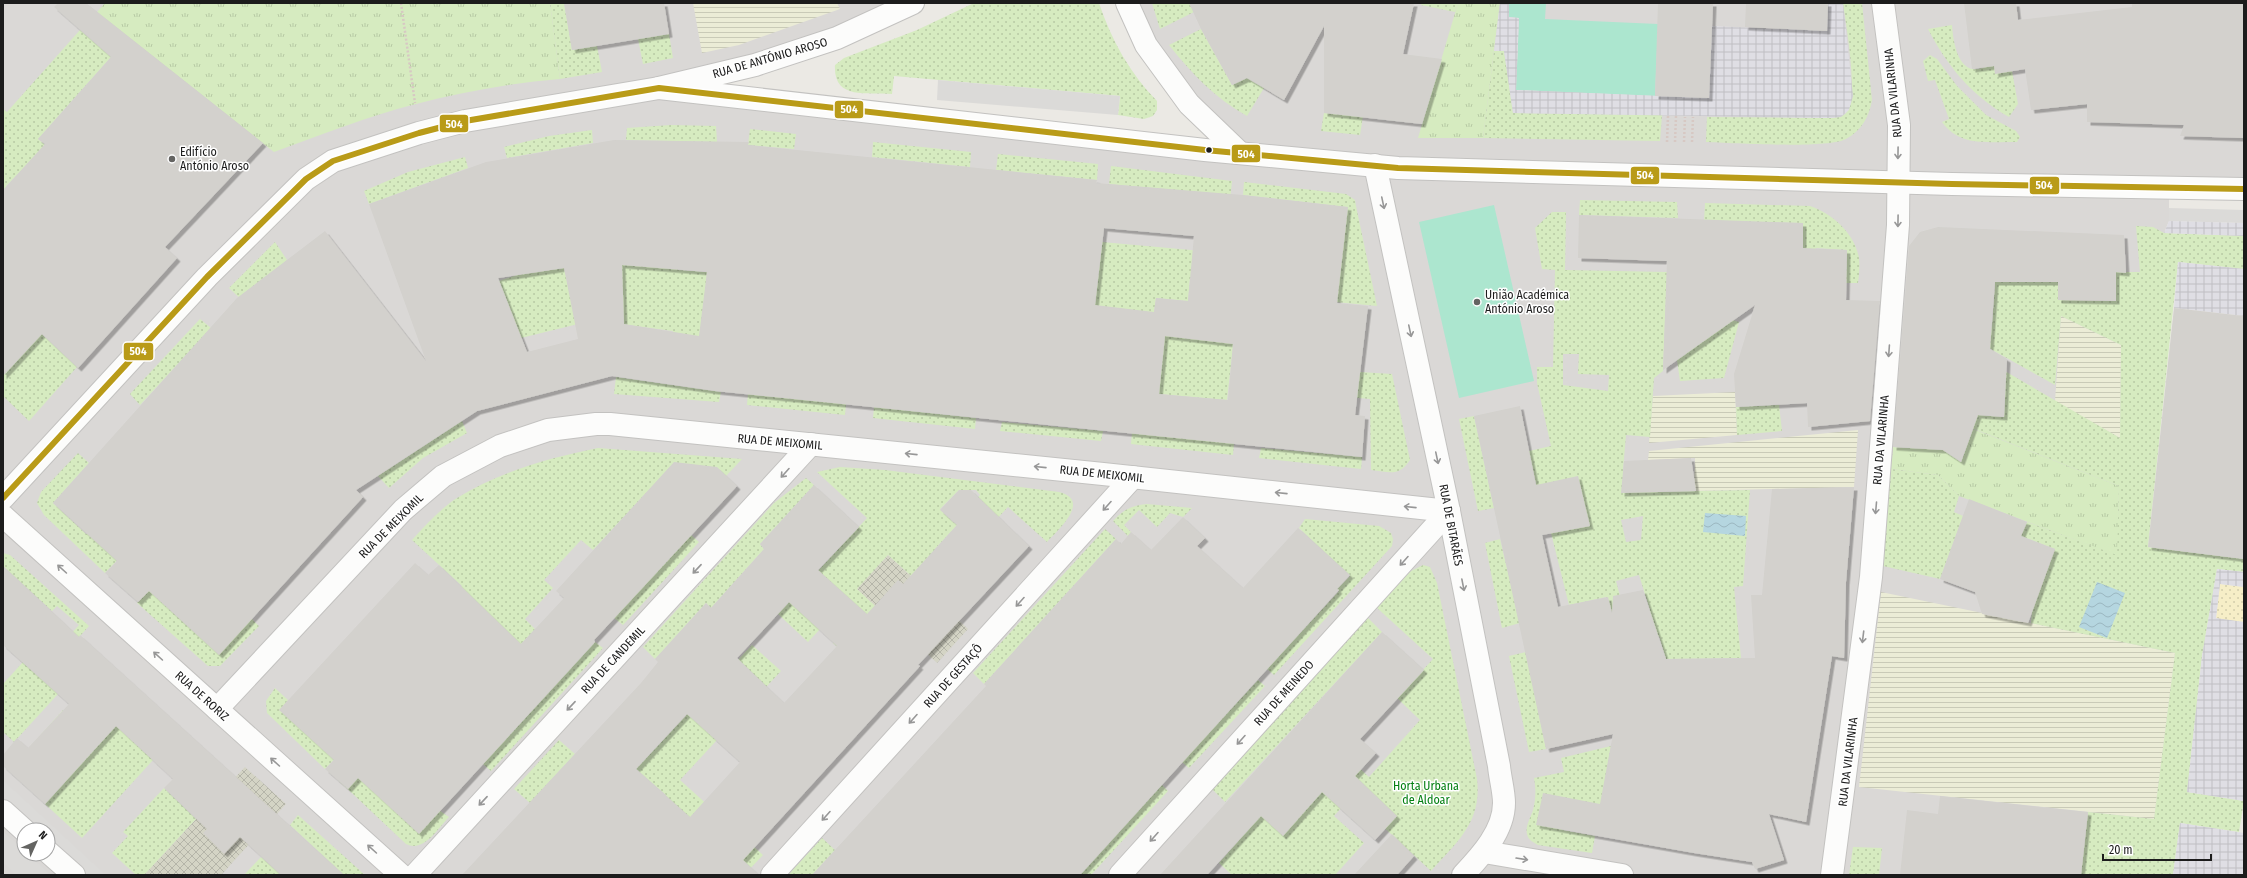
<svg xmlns="http://www.w3.org/2000/svg" width="2247" height="878" font-family="'Fira Sans Condensed',sans-serif">
<style>
.residential{fill:#dad8d6;fill-rule:evenodd}
.construction{fill:url(#construction-cross-hatch)}
.farmland{fill:url(#farmland-rules)}
.grass{fill:url(#grass-tufts)}
.sand{fill:url(#sand-dots)}
.garden{fill:url(#garden-dots);fill-rule:evenodd}
.pitch{fill:#ace6cf}
.parking{fill:#dbdad8}
.plaza{fill:url(#plaza-grid)}
.water{fill:url(#water-waves)}
.building{fill:#d3d1cd;fill-rule:evenodd;filter:url(#shadow)}
.lines{fill:none;stroke-linecap:round;stroke-linejoin:round}
.minor-casing{stroke:#c3c2c0;stroke-width:24}
.path{stroke:#d7c8c3;stroke-width:2.5;stroke-dasharray:2 2;stroke-linecap:butt}
.minor{stroke:#fcfcfb;stroke-width:22}
.bus-1-casing{stroke:#fff;stroke-width:9}
.bus-1{stroke:#b99b18;stroke-width:6}
.oneway{stroke:#979797}
.bus-dot{fill:#1c1c1c;stroke:#fff;stroke-width:1.5}
.poi-dot{fill:#646462;stroke:#fff;stroke-width:1.5}
.labels{text-anchor:middle;dominant-baseline:central;stroke-width:3;stroke-linejoin:round;paint-order:stroke}
.street-label{font-size:12px;fill:#1c1c1c;stroke:#fff}
.poi-label{font-size:12px;fill:#1c1c1c;stroke:#fff;text-anchor:start}
.park-label{font-size:12px;fill:#058013;stroke:#fff}
.line-badge{stroke:#fff;stroke-width:1.5}
.badge-label{font-size:11px;text-anchor:middle;font-weight:bold;fill:#fff}
</style>
<defs>
<pattern id="construction-cross-hatch" width="8" height="8" patternUnits="userSpaceOnUse"><rect width="8" height="8" fill="#d4d4c5"/><path d="M0 0l8 8M0 8l8-8" fill="none" stroke="#b5b5a9"/></pattern>
<pattern id="farmland-rules" width="6" height="5" patternUnits="userSpaceOnUse"><rect width="6" height="5" fill="#ebecd6"/><path d="M0 2.5h6" fill="none" stroke="#c9cab7"/></pattern>
<pattern id="grass-tufts" width="24" height="20" patternUnits="userSpaceOnUse"><rect width="24" height="20" fill="#d6ebc0"/><path d="M3 7l-1-3M5 7V3M7 7l1-3M15 17l-1-3M17 17v-4M19 17l1-3" fill="none" stroke="#b7c9a4"/></pattern>
<pattern id="sand-dots" width="8" height="8" patternUnits="userSpaceOnUse"><rect width="8" height="8" fill="#f6eec7"/><path d="M2 2h.1M6 6h.1" fill="none" stroke="#d2ccaa" stroke-width="1.8" stroke-linecap="round"/></pattern>
<pattern id="garden-dots" width="8" height="8" patternUnits="userSpaceOnUse"><rect width="8" height="8" fill="#d6ebc0"/><path d="M2 2h.1M6 6h.1" fill="none" stroke="#b7c9a4" stroke-width="1.8" stroke-linecap="round"/></pattern>
<pattern id="plaza-grid" width="8" height="8" patternUnits="userSpaceOnUse"><rect width="8" height="8" fill="#dfdee4"/><path d="M0 4h8M4 0v8" fill="none" stroke="#bfbec3"/></pattern>
<pattern id="water-waves" width="16" height="10" patternUnits="userSpaceOnUse"><rect width="16" height="10" fill="#b5d6e0"/><path d="M0 5q4-4 8 0t8 0" fill="none" stroke="#9bb7c0"/></pattern>
<filter id="shadow"><feDropShadow dx="3.5" dy="3.5" stdDeviation="0" flood-color="#0004"/></filter>
</defs>
<rect width="100%" height="100%" fill="#ebe9e4"/>
<!-- residential -->
<path class="residential" d="M3,3h910l-252,84 568,65 -40,-48 -62,-101h1117v186l-75,-1v33l-5,12 -46,322 57,98 -28,222h-2144zM24,830h24v24h-24z"/>
<!-- construction -->
<g class="construction">
<path d="M888,555l80,74 -31,34 -80,-74z"/>
<path d="M245,767l41,37 -65,71h-77z"/>
</g>
<!-- farmland -->
<g class="farmland">
<path d="M693,3h144l3,6 -101,36 -37,8z"/>
<path d="M2061,316l60,29 -1,93 -65,-37z"/>
<path d="M1735,392l2,43 -88,8 4,-47z"/>
<path d="M1858,430l-4,57 -160,4 1,-33 -47,2 1,-9z"/>
<path d="M1881,592l294,61 -21,166 -295,-32z"/>
</g>
<!-- grass -->
<g class="grass">
<path d="M105,3h445l10,76c-48,4 -98,13 -144,25 -48,12 -95,31 -142,48l-177,-140z"/>
<path d="M1458,3h42l-17,135h-65z"/>
<path d="M1973,429l146,57 -1,70 -159,-60 -21,-21 -47,-6 2,-22 50,3 18,12z"/>
</g>
<!-- sand -->
<path class="sand" d="M2220,584l24,3v35l-28,-3z"/>
<!-- garden -->
<g class="garden">
<path d="M550,3h14l8,47 25,-4 5,26 -42,7z"/>
<path d="M974,3h125c12,36 31,71 58,98v9l-4,6 -9,3 -26,-4 2,-19 -226,-20 -2,18c-26,-2 -59,6 -57,-29l9,-7 73,-28z"/>
<path d="M1152,3h37l5,9 -34,17z"/>
<path d="M1422,3h36l-3,9 -34,-7z"/>
<path d="M1843,3h19l10,97c-3,17 -10,30 -26,39 -19,10 -113,4 -140,3l1,-25 120,1c8,0 17,0 21,-8 10,-17 -2,-85 -5,-107z"/>
<path d="M1952,25c1,13 4,40 20,44 7,1 15,-3 22,-3 6,0 12,3 18,5l6,33 -9,13c-37,-21 -62,-51 -81,-88z"/>
<path d="M1201,29l31,56 15,-7 17,10 -17,28c-32,-18 -55,-42 -78,-71z"/>
<path d="M80,30l31,27 -73,82 43,36 -59,-5 -16,16 40,37 -43,2v-116l4,3z"/>
<path d="M669,34l4,24 -30,6 -5,-25z"/>
<path d="M1494,51h10l9,62 149,2 -2,26 -177,-3z"/>
<path d="M1930,55l7,4 20,27 29,29 30,16 4,6 -3,5c-29,-1 -56,6 -75,-20l7,-3 -14,-39 -7,1 -5,-20z"/>
<path d="M1324,113l39,3 -3,19 -39,-4z"/>
<path d="M671,125l45,1 1,16 -91,-2 1,-12z"/>
<path d="M750,129l46,5 -2,15 -46,-4z"/>
<path d="M592,130l1,13 -86,15 -3,-11 45,-11z"/>
<path d="M873,142l98,10 -1,15 -98,-10z"/>
<path d="M998,154l100,10 -1,16 -101,-10z"/>
<path d="M465,157l3,11 -99,36 -5,-13 44,-19z"/>
<path d="M1111,166l121,15 -10,101 -32,-4 -2,23 -32,-3 -2,14 15,24 22,3 44,-10 -8,71 -68,-6 -64,-89 7,-63 111,10 6,-58 -110,-10z"/>
<path d="M1244,182l102,12 9,6 1,6 21,100 -94,-9 64,-90 -104,-12z"/>
<path d="M1580,200l97,2 1,16 -99,-3z"/>
<path d="M1705,203l105,3c22,7 45,28 49,52 1,8 0,18 -1,25h-12l1,-33 -31,-2 -1,33 -29,-2 -54,41 7,2 -15,56 -44,3 -3,-21 9,-6 1,-24 116,-66v-41l-99,-2z"/>
<path d="M1552,212h14l-1,58 102,2 -4,99 -9,7 -4,59 -24,-2 -3,35 22,22 105,-2 -7,96 -9,1 7,71 -75,1 -7,-23 -18,4 20,95 -55,-138 -37,8 -18,-72 38,-7 -11,-49 -39,21 -10,-47 22,-5 -14,-63v-16h16l2,-97 -13,-1 -7,-41zM1563,354h16l-1,20 31,1 -1,16 -45,-6zM1643,516l-2,24 -15,2 -5,-22zM1639,575l11,35 -25,5 -9,-34z"/>
<path d="M2136,226l17,1 11,6 80,3v33l-66,-7 -30,285 96,12v13l-27,-3 -15,87 -15,136 57,9 -5,31 -59,-9 -7,52h-92l7,-63 66,7 21,-166 -144,-30 1,-11 23,-63 -34,-13 6,-14 90,33 2,-69 -155,-61 1,-11 39,3 1,-25 -16,-2v-8l-25,-1 6,-30 -6,-4 2,-22 26,2 3,-43 -31,-3v-14l53,1v14h41v18l58,1v-29h24zM2061,316l60,29 -1,93 -136,-79 3,-12 68,38z"/>
<path d="M275,242l12,18 -42,43 -16,-15z"/>
<path d="M621,259l57,2v9l29,2 -5,73 -30,-4 1,-10 -60,-8z"/>
<path d="M564,268l14,56 -57,14 -22,-57 18,-6z"/>
<path d="M3,298l74,69 -48,54 -26,-25z"/>
<path d="M200,319l11,9 -71,77 -10,-11z"/>
<path d="M1360,372l32,2 18,86c-11,17 -20,12 -39,10l-1,-71 -57,-5z"/>
<path d="M616,377l105,15 -2,10 -105,-8z"/>
<path d="M748,394l98,10 -1,11 -98,-10z"/>
<path d="M1779,405l3,26 -45,4 -1,-28z"/>
<path d="M874,407l102,11 -1,11 -102,-11z"/>
<path d="M1474,416l20,92 -16,3 -19,-92z"/>
<path d="M462,421l5,12 -44,25 -34,30 -11,-12z"/>
<path d="M1002,422l101,9 -2,10 -101,-10z"/>
<path d="M1132,433l102,10 -1,12 -102,-11z"/>
<path d="M598,448l144,11 -16,17 -80,17 -53,57 -12,-10 -37,40 9,8 -28,31 10,10 -25,27 -105,-8 57,-62 -50,-46c13,-14 29,-32 45,-42 44,-27 92,-40 141,-50z"/>
<path d="M1261,448l101,9 -1,12 -102,-11z"/>
<path d="M78,453l11,10 -36,40 33,31 66,-10 -47,49 -61,-58 -7,-12 4,-11z"/>
<path d="M840,467l45,3 174,22c33,8 -1,38 -12,50l-39,-35 -33,35 -18,-17 -22,24 11,10 -25,26 -33,-30 -31,34 43,40 -48,31 -19,-17 18,-19 -16,-11 -27,29 -30,-28 89,-96 -50,-46zM959,490h17l4,5 -26,28 -14,-14z"/>
<path d="M1891,469l47,6 21,21 -5,16 9,4 -23,63 -57,-13z"/>
<path d="M806,478l8,7 -54,59 4,5 -53,59 -5,-5 -51,56 -12,-12 131,-144z"/>
<path d="M1147,504l45,4 -9,9 -13,-4 -13,14 -18,-17 -15,15 7,7 -3,4 -15,-15c10,-11 19,-16 34,-17z"/>
<path d="M1305,519l74,7 12,7 2,6 -1,7 -118,129 -7,-6 72,-78 -2,-2 13,-13 -51,-48z"/>
<path d="M1105,529l11,10 -132,145 -11,-11z"/>
<path d="M691,535l8,7 -76,83 -9,-7z"/>
<path d="M1500,539l20,84 -18,5 -17,-85z"/>
<path d="M3,553l7,2 79,71 -35,39 14,-28 11,-12 -22,-19 -5,5 -49,-45z"/>
<path d="M184,554l75,72 -39,40h-12l-71,-63z"/>
<path d="M1423,565l7,2 7,16 40,196c5,43 -19,62 -46,92l-80,-74 -17,19 30,27 -29,32h-103l-13,-12 42,-48 86,-58 22,20 51,-57 -23,-22 36,-39 -57,-52 35,-36z"/>
<path d="M1367,617l15,15 -157,170 -13,-13z"/>
<path d="M595,642l8,6 -112,123 -8,-7z"/>
<path d="M752,645l29,26 -101,109 83,75 -19,20h-127l3,-30 46,-50 -30,-26z"/>
<path d="M1526,652l20,97 -17,3 -20,-96z"/>
<path d="M23,662l35,32 -44,48 -11,-10v-48z"/>
<path d="M1258,680l7,6 -76,82 -7,-6z"/>
<path d="M275,688l13,12 -8,10 61,42 -16,17 -58,-56 -1,-12z"/>
<path d="M63,710l37,33 16,-17 37,34 -71,78 -37,-34 20,-22 -37,-33z"/>
<path d="M559,740l16,14 -45,49 -16,-14z"/>
<path d="M1611,746l-10,59 -33,-6 -6,31 33,6 -3,17 -54,-8c-5,-3 -10,-5 -11,-11 -2,-8 4,-17 6,-24 3,-11 3,-22 1,-32l30,-6 -3,-14z"/>
<path d="M358,756l91,61c-11,11 -25,36 -43,27l-69,-65z"/>
<path d="M1162,785l6,6 -77,84h-11z"/>
<path d="M164,788l32,31 -52,56h-8l-24,-22 16,-17 -5,-4z"/>
<path d="M298,815l67,60h-21l-54,-50z"/>
<path d="M822,838l13,12 -23,25h-24z"/>
<path d="M1853,847l29,1 -3,27h-30z"/>
<path d="M261,857l20,18h-37z"/>
</g>
<!-- pitch -->
<g class="pitch">
<path d="M1509,3h37l-1,16 113,5 -3,72 -139,-6 3,-72 -10,-1z"/>
<path d="M1494,205l40,176 -75,17 -40,-176z"/>
</g>
<!-- parking -->
<g class="parking">
<path d="M938,80l182,16 -2,19 -181,-15z"/>
<path d="M2169,208l75,2v13l-75,-2z"/>
<path d="M3,780l103,95h-20l-38,-35v-10h-10l-35,-32z"/>
<path d="M3,831l21,19v4h4l23,21h-35l-13,-12z"/>
</g>
<!-- plaza -->
<g class="plaza">
<path d="M1500,3h9v14l10,1 -3,72 193,8 3,-72 115,5 1,-28h15l10,93 -4,14 -8,7 -14,1 -314,-5 -9,-62h-10z"/>
<path d="M2169,221l75,2v13l-80,-3z"/>
<path d="M2178,262l66,7v47l-70,-8z"/>
<path d="M2217,569l27,3v15l-24,-3 -4,34 28,4v179l-57,-9 15,-136z"/>
<path d="M2180,823l64,10v42h-71z"/>
</g>
<!-- water -->
<g class="water">
<path d="M1705,513l41,3 -1,20 -42,-4z"/>
<path d="M2097,582l28,11 -18,45 -28,-11z"/>
</g>
<!-- building -->
<g class="building">
<path d="M58,3h28l177,140 -98,104 12,11 -99,110 -36,-34 -39,42v-186l42,-46 -7,-5 73,-82 -57,-50z"/>
<path d="M564,3h100l5,31 -97,16z"/>
<path d="M1189,3h225l-11,51 39,5 -20,65 -98,-11v-87l-40,74 -37,-22 -15,7 -31,-56z"/>
<path d="M1658,3h55l-4,95 -54,-2z"/>
<path d="M1746,3h82l-1,28 -82,-4z"/>
<path d="M1964,3h52l2,17 114,-13v-4h112v135l-64,-2 4,-11 -97,-3v-18l-56,6 -6,-41 -30,5 -1,-8 -22,3z"/>
<path d="M614,140l135,2 -1,3 349,35 -1,3 147,12 105,12 -11,96 31,3 -13,109 10,1 -3,41 -647,-66 -103,-15 -135,35 -121,79 7,7 -144,158 -70,-64 -11,11 -33,-29 12,-12 -64,-58 184,-205 88,-67 101,130 -57,-157 117,-42zM1104,228l90,8 -6,65 -32,-3 -2,14 -59,-7zM622,265l85,7 -8,64 -75,-12zM564,268l14,71 -51,13 -29,-74zM1165,336l68,8 -5,56 -69,-6z"/>
<path d="M1579,215l224,8v25l44,2 -1,50 34,1 -10,120 -62,6 -1,-24 -71,4 -2,-33 21,-69 -92,65 4,-109 -89,-3z"/>
<path d="M1938,227l186,8 2,38 -10,-1v29l-58,-1v-18h-63l-5,67 17,10 -3,58 -26,-2 -17,47 -18,-12 -50,-3 16,-201 11,-14z"/>
<path d="M2174,308l70,8v243l-96,-12z"/>
<path d="M1520,406l16,79 42,-9 12,50 -48,9 16,72 50,-10 4,16 1,-17 30,-6 23,69 89,-1 -4,-63h11l10,-106 82,-2 -8,95 -2,76 -12,-2 -26,166 -37,-8 15,46 -29,9 -3,-7 -58,-9 -158,-28 7,-32 57,11 13,-70 -67,15 -72,-333z"/>
<path d="M1691,458l5,33 -75,2 3,-32z"/>
<path d="M674,462l43,5 20,19 -143,154 1,2 -176,192 -61,-56 -10,11 -23,-20 9,-9 -55,-50 136,-147 13,12 11,-10 82,79 43,-46 -8,-7z"/>
<path d="M814,485l45,42 -41,43 49,44 31,-34 5,4 54,-59 -17,-15 19,-20h12l58,56 -111,119 2,1 -177,194 16,15h-297l179,-192 17,-21 -3,-3 51,-56 5,5 53,-59 -4,-5zM789,602l48,44 -53,57 -47,-45zM687,714l53,48 -50,55 -54,-48z"/>
<path d="M1969,499l58,23 -6,14 34,13 -27,74 -46,-9 -7,-22 -35,-13z"/>
<path d="M1183,517l22,21 -8,8 46,42 55,-60 52,47 -13,14 2,1 -259,285h-268l174,-189 -2,-2 132,-145 5,5 10,-12 20,18z"/>
<path d="M3,566l76,71 1,-2 264,240h-63l-41,-38 -16,17 -21,-21 4,-4 -43,-41 9,-9 -57,-53 -71,78 -42,-38v-11l14,-17 11,10 41,-44 -66,-59z"/>
<path d="M1382,632l42,38 -64,69 16,14 -21,23 42,40 -22,24 -53,-48 -39,44 -22,-20 -54,59h-47z"/>
<path d="M1940,796l148,16 -7,63h-181l7,-65 31,4z"/>
<path d="M1392,834l22,22 -17,19h-43z"/>
</g>
<g class="lines">
<!-- minor casing -->
<g class="minor-casing">
<g id="minor">
<path d="M1127,3l19,42 43,59 51,49"/>
<path d="M659,88l546,62 193,18 554,16 292,5"/>
<path d="M1375,165l74,346 50,255c1,12 5,25 5,37 0,28 -23,53 -41,72"/>
<path d="M3,498l204,-221 99,-98 27,-18 86,-28 46,-12 194,-33 96,-23 82,-27 76,-35"/>
<path d="M3,516l398,359"/>
<path d="M217,709l186,-199 40,-34 57,-30 48,-16 48,-6h14l493,50 346,37"/>
<path d="M3,811l21,19"/>
<path d="M48,852l26,23"/>
<path d="M1484,852l138,23"/>
<path d="M415,875l396,-431"/>
<path d="M772,875l361,-398"/>
<path d="M1120,875l329,-364"/>
<path d="M1832,875l39,-298 27,-352 1,-100 -16,-122"/>
</g>
</g>
<!-- path -->
<g class="path">
<path d="M401,3l14,100"/>
<path d="M1667,142l1,-26"/>
<path d="M1675,142l1,-26"/>
<path d="M1684,142l1,-25"/>
<path d="M1692,142l1,-25"/>
</g>
<!-- minor -->
<use href="#minor" class="minor"/>
<!-- bus-1 casing -->
<g class="bus-1-casing">
<path id="bus-1" d="M3,498l204,-221 99,-98 27,-18 86,-28 46,-12 194,-33 546,62 193,18 554,16 292,5"/>
</g>
<!-- bus-1 -->
<use href="#bus-1" class="bus-1"/>
</g>
<!-- one-way arrows -->
<defs><path id="oneway-shaft" d="M-6 0H5M1.5-3L5.5 0L1.5 3" fill="none" stroke-width="1.6" stroke-linecap="round" stroke-linejoin="round"/></defs>
<g class="oneway">
<use href="#oneway-shaft" transform="translate(1898 153) rotate(91)"/>
<use href="#oneway-shaft" transform="translate(1383 203) rotate(78)"/>
<use href="#oneway-shaft" transform="translate(1898 221) rotate(91)"/>
<use href="#oneway-shaft" transform="translate(1410 331) rotate(78)"/>
<use href="#oneway-shaft" transform="translate(1889 351) rotate(94)"/>
<use href="#oneway-shaft" transform="translate(911 454) rotate(-174)"/>
<use href="#oneway-shaft" transform="translate(1437 458) rotate(78)"/>
<use href="#oneway-shaft" transform="translate(1040 467) rotate(-174)"/>
<use href="#oneway-shaft" transform="translate(785 473) rotate(132)"/>
<use href="#oneway-shaft" transform="translate(1281 493) rotate(-174)"/>
<use href="#oneway-shaft" transform="translate(1107 506) rotate(132)"/>
<use href="#oneway-shaft" transform="translate(1410 507) rotate(-174)"/>
<use href="#oneway-shaft" transform="translate(1876 508) rotate(95)"/>
<use href="#oneway-shaft" transform="translate(1404 561) rotate(132)"/>
<use href="#oneway-shaft" transform="translate(62 569) rotate(-138)"/>
<use href="#oneway-shaft" transform="translate(697 569) rotate(133)"/>
<use href="#oneway-shaft" transform="translate(1463 585) rotate(79)"/>
<use href="#oneway-shaft" transform="translate(1020 602) rotate(132)"/>
<use href="#oneway-shaft" transform="translate(1863 637) rotate(97)"/>
<use href="#oneway-shaft" transform="translate(158 656) rotate(-138)"/>
<use href="#oneway-shaft" transform="translate(571 706) rotate(133)"/>
<use href="#oneway-shaft" transform="translate(913 719) rotate(132)"/>
<use href="#oneway-shaft" transform="translate(1241 740) rotate(132)"/>
<use href="#oneway-shaft" transform="translate(275 762) rotate(-138)"/>
<use href="#oneway-shaft" transform="translate(483 801) rotate(133)"/>
<use href="#oneway-shaft" transform="translate(826 816) rotate(132)"/>
<use href="#oneway-shaft" transform="translate(1154 837) rotate(132)"/>
<use href="#oneway-shaft" transform="translate(372 849) rotate(-138)"/>
<use href="#oneway-shaft" transform="translate(1522 859) rotate(9)"/>
</g>
<!-- markers -->
<circle class="bus-dot" cx="1209" cy="150" r="3.5"/>
<g class="poi-dot">
<circle cx="172" cy="159" r="4"/>
<circle cx="1477" cy="302" r="4"/>
</g>
<g class="labels">
<!-- street labels -->
<g class="street-label">
<text transform="translate(770 58) rotate(-16)">RUA DE ANTÓNIO AROSO</text>
<text transform="translate(1893 93) rotate(-96)">RUA DA VILARINHA</text>
<text transform="translate(1881 440) rotate(-85)">RUA DA VILARINHA</text>
<text transform="translate(780 442) rotate(5)">RUA DE MEIXOMIL</text>
<text transform="translate(1102 474) rotate(6)">RUA DE MEIXOMIL</text>
<text transform="translate(1451 525) rotate(79)">RUA DE BITARÃES</text>
<text transform="translate(391 526) rotate(-45)">RUA DE MEIXOMIL</text>
<text transform="translate(613 660) rotate(-47)">RUA DE CANDEMIL</text>
<text transform="translate(953 676) rotate(-48)">RUA DE GESTAÇÔ</text>
<text transform="translate(1284 693) rotate(-48)">RUA DE MEINEDO</text>
<text transform="translate(202 696) rotate(42)">RUA DE RORIZ</text>
<text transform="translate(1848 762) rotate(-83)">RUA DA VILARINHA</text>
</g>
<!-- poi labels -->
<g class="poi-label">
<text x="180" y="152">Edifício<tspan x="180" dy="14">António Aroso</tspan></text>
<text x="1485" y="295">União Académica<tspan x="1485" dy="14">António Aroso</tspan></text>
</g>
<!-- park labels -->
<g class="park-label">
<text x="1426" y="786">Horta Urbana<tspan x="1426" dy="14">de Aldoar</tspan></text>
</g>
</g>
<g class="line-badge">
<rect x="834" y="100" width="30" height="19" rx="4" fill="#b99b18"/>
<rect x="439" y="114" width="30" height="19" rx="4" fill="#b99b18"/>
<rect x="1231" y="144" width="30" height="19" rx="4" fill="#b99b18"/>
<rect x="1630" y="166" width="30" height="19" rx="4" fill="#b99b18"/>
<rect x="2029" y="176" width="31" height="19" rx="4" fill="#b99b18"/>
<rect x="123" y="342" width="31" height="19" rx="4" fill="#b99b18"/>
</g>
<g class="badge-label">
<text x="849" y="113">504</text>
<text x="454" y="128">504</text>
<text x="1246" y="158">504</text>
<text x="1645" y="179">504</text>
<text x="2044" y="189">504</text>
<text x="138" y="355">504</text>
</g>
<!-- border -->
<rect width="2247" height="878" fill="none" stroke="#1c1c1c" stroke-width="8"/>
<!-- north arrow -->
<g transform="translate(36 842) rotate(45)"><circle r="19" fill="#ffffff" stroke="#a4a4a4"/>
<path d="M0-3L7 15L0 10L-7 15Z" fill="#646462"/>
<text y="-6" font-size="11" font-weight="bold" text-anchor="middle" fill="#1c1c1c">N</text>
</g>
<!-- scale -->
<path d="M2103 854v6h108v-6" fill="none" stroke="#1c1c1c" stroke-width="2"/>
<text x="2109" y="854" font-size="12" fill="#1c1c1c" stroke="#ffffff" stroke-width="3" paint-order="stroke">20 m</text>
</svg>
